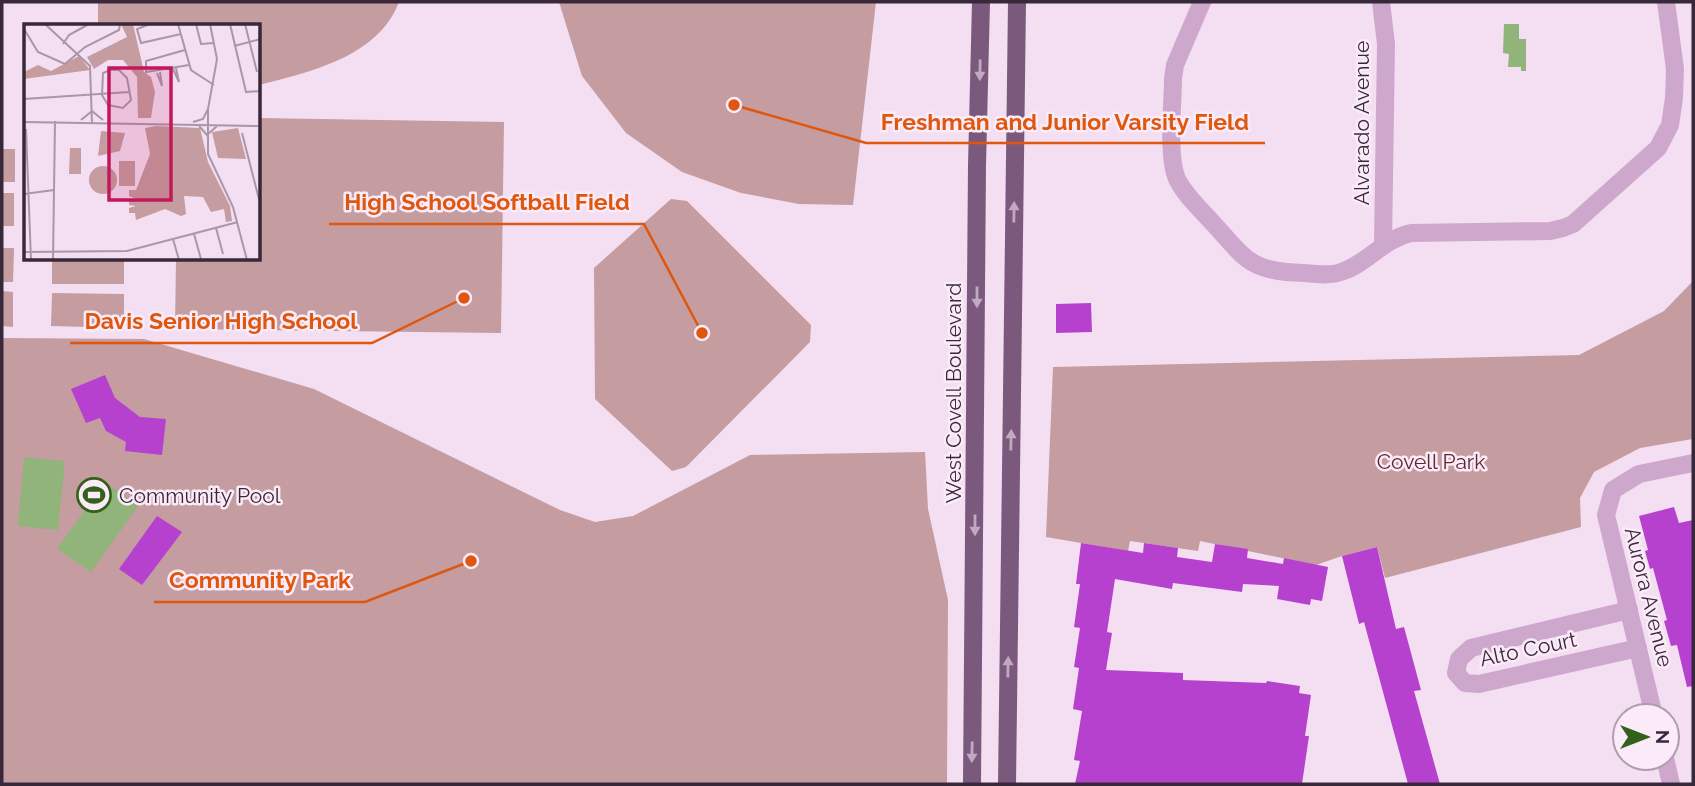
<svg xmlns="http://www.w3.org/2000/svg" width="1695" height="786" font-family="Raleway,sans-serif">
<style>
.green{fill:#c59c9f}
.water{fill:#90b47a}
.building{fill:#b641cf}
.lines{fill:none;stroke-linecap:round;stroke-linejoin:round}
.street{stroke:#cea8cc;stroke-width:18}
.primary{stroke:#7a597d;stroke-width:18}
.oneway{fill:#c1a9c1}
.labels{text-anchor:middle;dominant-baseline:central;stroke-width:5;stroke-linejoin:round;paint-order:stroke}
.street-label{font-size:21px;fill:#38293a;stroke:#fbebf9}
.park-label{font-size:21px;fill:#5b2a2d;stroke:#fbebf9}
.poi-label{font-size:21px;fill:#38293a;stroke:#fbebf9;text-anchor:start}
.inset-road{fill:none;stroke:#a996a8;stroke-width:2}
.view{fill:#c2185b;fill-opacity:0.15;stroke:#c2185b;stroke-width:3.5}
.inset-edge{fill:none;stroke:#38293a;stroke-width:3.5}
.leader{fill:none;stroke:#df570e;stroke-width:2.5}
.callout-dot{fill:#df570e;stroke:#fbebf9;stroke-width:2.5}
.callout-label{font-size:23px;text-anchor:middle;font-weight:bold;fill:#df570e;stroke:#fbebf9;stroke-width:5;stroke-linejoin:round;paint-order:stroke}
</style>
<rect width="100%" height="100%" fill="#f4def2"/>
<!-- green -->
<g class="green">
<path d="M98,2h301c-21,55 -89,70 -140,83v-59h-161z"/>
<path d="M559,2h317l-23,203 -54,-1 -58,-11 -59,-21 -56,-39 -44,-57z"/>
<path d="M259,118l245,4 -3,211 -326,-4 1,-70h83z"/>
<rect x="2" y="149" width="13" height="33"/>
<rect x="2" y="193" width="12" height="33"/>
<path d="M671,199l16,2 124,124 -1,17 -124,125 -14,4 -77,-72 -1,-131z"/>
<path d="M2,248h12l-1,34h-11z"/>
<rect x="52" y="259" width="72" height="25"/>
<path d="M1693,281v158l-53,9 -46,24 -14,26 1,29 -196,51 -8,-31 -35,9 -26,9 -116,-24 -2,10 -68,-10 -2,10 -82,-14 7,-170 526,-12 85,-44z"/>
<path d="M2,291l11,1v35l-11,-1z"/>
<path d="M52,293l72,1v34l-73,-2z"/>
<path d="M2,338l142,1 170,50 246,121 35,12 38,-6 117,-61 175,-3 3,57 20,91 -1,184h-945z"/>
</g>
<!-- water -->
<g class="water">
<path d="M1504,24h15v15h7v32h-5v-4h-13l1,-13 -6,-1z"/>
<path d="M24,457l41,4 -7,69 -40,-4z"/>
<path d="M105,482l33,24 -47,66 -34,-23z"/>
</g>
<!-- building -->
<g class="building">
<path d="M1091,303l1,29 -36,1v-29z"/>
<path d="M105,375l10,23 25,19 26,2 -4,36 -37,-4 1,-9 -20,-11 -6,-13 -14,5 -15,-34z"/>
<path d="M1674,507l5,16 14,-3v166l-6,1 -10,-42 -6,1 -7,-25 3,-1 -14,-52 -3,1 -5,-18 3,-1 -9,-34z"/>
<path d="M157,516l25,16 -40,53 -23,-16z"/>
<path d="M1081,543l62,10 1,-10 34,5 -1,9 35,5 3,-18 33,5 -1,9 36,6 1,-6 44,9 -6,34 -11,-2 -1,6 -33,-6 2,-13 -36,-2 -1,8 -69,-9 -1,6 -57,-10 -8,53 5,1 -6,37 77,3v7l83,3 1,-2 33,5 -1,7 12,2 -6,41h4l-7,48h-227l5,-23 -6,-1 8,-49 -9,-2 6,-41 -5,-1 6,-39 -6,-1 6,-43h-4z"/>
<path d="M1377,547l19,82 8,-2 17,63 -7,1 26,93h-32l-44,-162 -5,2 -17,-68z"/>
</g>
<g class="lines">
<!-- street -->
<g class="street">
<path d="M1202,2l-27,63 -2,13c0,26 -6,78 4,101 8,16 22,29 34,42 35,38 38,51 93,52 11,1 27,3 37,-1 26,-8 42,-33 70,-39l139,-2 13,-3 10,-4 85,-76 12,-23 4,-27 1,-29 -9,-67"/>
<path d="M1381,2l5,42 -3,201"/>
<path d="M1629,610l-158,38 -12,11 -3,14 9,10 14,1 159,-36"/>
<path d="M1654,716l-48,-201 7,-25 26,-16 54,-11"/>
<path d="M1665,758l6,26"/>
</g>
<!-- primary -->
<g class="primary">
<path d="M972,784l5,-619 4,-163"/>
<path d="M1007,784l10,-782"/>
</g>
</g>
<!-- one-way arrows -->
<defs><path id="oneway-solid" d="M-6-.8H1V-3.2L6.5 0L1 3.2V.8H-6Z" transform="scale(1.75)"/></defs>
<g class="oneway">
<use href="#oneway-solid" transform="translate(980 70) rotate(91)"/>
<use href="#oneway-solid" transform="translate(1014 212) rotate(-89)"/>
<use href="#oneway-solid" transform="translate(977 297) rotate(90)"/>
<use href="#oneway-solid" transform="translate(1011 440) rotate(-89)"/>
<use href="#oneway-solid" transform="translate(975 525) rotate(90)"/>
<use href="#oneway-solid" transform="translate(1008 667) rotate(-89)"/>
<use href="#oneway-solid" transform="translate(972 752) rotate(91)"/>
</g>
<!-- icons -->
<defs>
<g id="stadium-ring" transform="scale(1.75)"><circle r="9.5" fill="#fbebf9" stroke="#33601a" stroke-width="1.5"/><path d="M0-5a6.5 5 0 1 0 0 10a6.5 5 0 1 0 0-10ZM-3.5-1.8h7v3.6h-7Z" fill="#33601a"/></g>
</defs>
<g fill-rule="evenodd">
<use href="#stadium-ring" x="94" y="495"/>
</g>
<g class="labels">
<!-- street labels -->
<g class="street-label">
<text transform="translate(1361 123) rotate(-90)">Alvarado Avenue</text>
<text transform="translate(953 393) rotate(-90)">West Covell Boulevard</text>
<text transform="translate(1649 597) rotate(76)">Aurora Avenue</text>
<text transform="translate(1528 649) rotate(-12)">Alto Court</text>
</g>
<!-- park labels -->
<g class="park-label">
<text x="1431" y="461">Covell Park</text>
</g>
<!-- poi labels -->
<g class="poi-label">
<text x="119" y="495">Community Pool</text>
</g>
</g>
<!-- overview -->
<g transform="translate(24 24)">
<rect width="236" height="236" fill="#f4def2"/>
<path d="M97,0h12l11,48 7,5 4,15 -4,26h-13l-1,-41 -14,-17h-15l-14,9 -7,-12 40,-20zM55,32l11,14 -66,9v-7l14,-7 13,6zM132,102l44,2 8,34 22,44 2,15 -6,1 -2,-13 -13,3 -8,-15 -19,-1 2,18 -5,2 -16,-7 -29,11 -1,-7h-6v-5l7,-2 -7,-1v-6h7l-7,-3v-6h7l14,-36 -5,-26zM214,104l8,31 -28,-1 -6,-26zM77,107l24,2 -5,18 -22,5zM46,124h11v26h-12zM95,137h16v25h-16zM65 156a14 14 0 1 1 28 0a14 14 0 1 1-28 0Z" fill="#c59c9f"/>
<path class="inset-road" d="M21,0l45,42 2,57M126,0l-13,5 4,14 40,-9M154,0l13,46 23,15M172,0l5,20 13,-1M186,0l7,35 -9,50v45l25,53 14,53M206,0l16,68 15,-1M221,0l12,48M0,5l14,23 27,12 20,-17 34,-17 1,-6M39,20l6,-9 20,-11M210,22l27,-7M161,26l-39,11v11l43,-7M149,45l6,13 -3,-14M86,46h9l8,8 4,22 -8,8 -15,-3 -6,-10 1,-22zM133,49l5,13 -2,-14M0,75l105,-7M57,96l11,-9 11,9M0,98l237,4M169,98l10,-3 5,-10M175,102l8,9 10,-9M2,105l5,131M218,109l19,74M0,170l30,-4M192,204l7,26M170,210l7,25M149,215l6,21M0,228l103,-1 111,-29M29,236l2,-139"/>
<path class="view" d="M85,44h62v132h-62z"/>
<rect width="236" height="236" class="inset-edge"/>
</g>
<!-- callouts -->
<path class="leader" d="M734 105L866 143H1265M702 333L644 224H329M464 298L372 343H70M471 561L365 602H154"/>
<g class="callout-dot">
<circle cx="734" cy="105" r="7"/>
<circle cx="702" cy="333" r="7"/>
<circle cx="464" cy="298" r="7"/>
<circle cx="471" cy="561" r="7"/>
</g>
<g class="callout-label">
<text x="1065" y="130">Freshman and Junior Varsity Field</text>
<text x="487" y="210">High School Softball Field</text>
<text x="221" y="329">Davis Senior High School</text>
<text x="260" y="588">Community Park</text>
</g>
<!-- border -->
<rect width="1695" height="786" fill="none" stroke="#38293a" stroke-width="7"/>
<!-- north arrow -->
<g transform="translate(1646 737) rotate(90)"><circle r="33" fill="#fbebf9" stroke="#ad9dad" stroke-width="2"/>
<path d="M0-5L12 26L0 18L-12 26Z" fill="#33601a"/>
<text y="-10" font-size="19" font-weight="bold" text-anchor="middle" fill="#38293a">N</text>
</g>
</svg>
